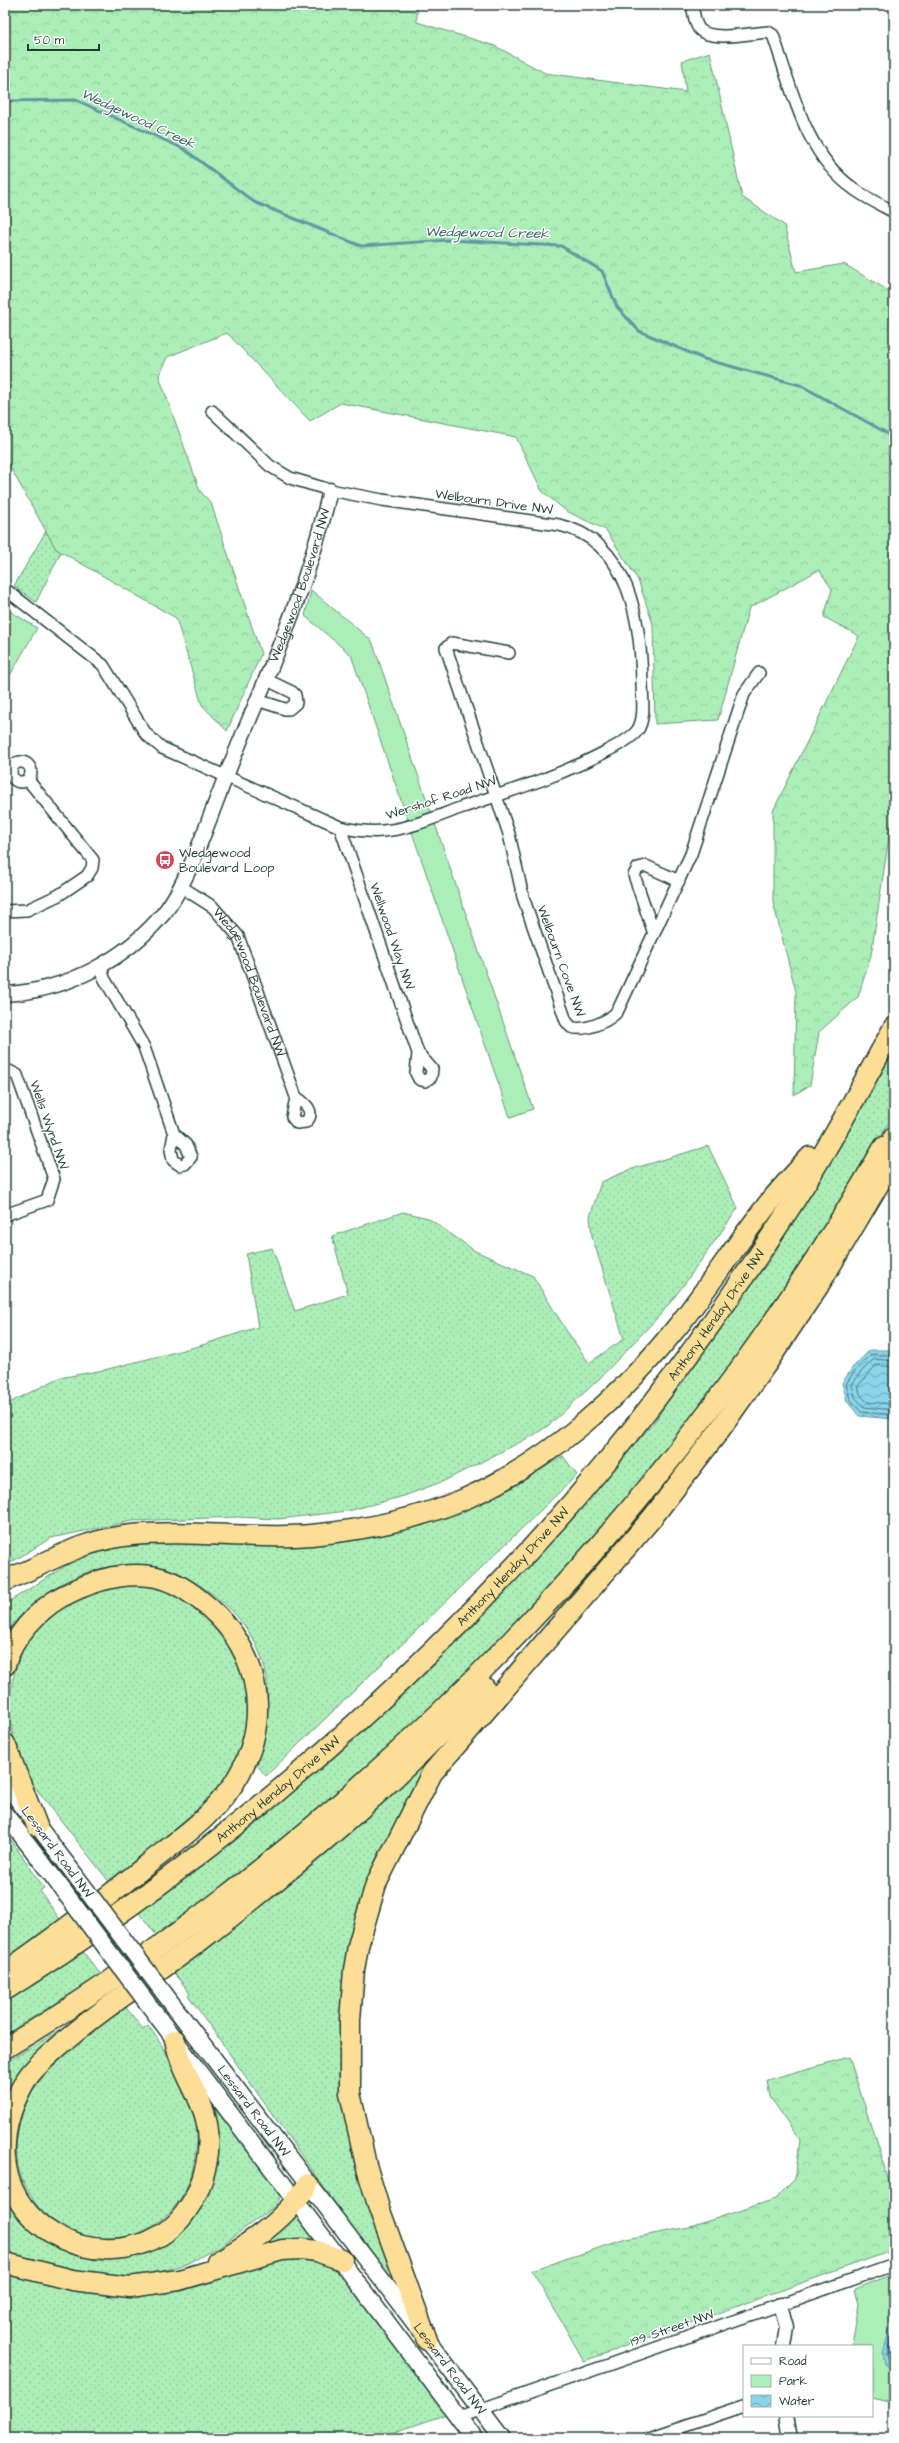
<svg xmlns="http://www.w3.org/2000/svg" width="899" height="2443" font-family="'Architects Daughter',sans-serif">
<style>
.grass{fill:url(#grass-dots);stroke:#669676}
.forest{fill:url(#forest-crowns);stroke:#669676}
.park{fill:#aceeb8;stroke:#669676}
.water{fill:url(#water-waves);stroke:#5f98a1}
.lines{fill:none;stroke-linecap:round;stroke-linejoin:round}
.shore{stroke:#4a7a7d;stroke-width:1}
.stream{stroke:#5f98a1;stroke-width:3}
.minor-casing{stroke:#1f3d34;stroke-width:14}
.tertiary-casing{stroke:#1f3d34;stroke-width:17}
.secondary-casing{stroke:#1f3d34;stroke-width:19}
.motorway-casing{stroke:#1f3d34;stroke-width:23}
.minor{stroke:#fff;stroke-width:11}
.tertiary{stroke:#fff;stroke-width:14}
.secondary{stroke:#fff;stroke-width:16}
.motorway{stroke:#fdde96;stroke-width:20}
.secondary-bridge-casing{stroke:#1f3d34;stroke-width:19;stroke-linecap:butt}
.secondary-bridge{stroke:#fff;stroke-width:16}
.labels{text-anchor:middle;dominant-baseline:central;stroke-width:3;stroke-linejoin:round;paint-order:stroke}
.street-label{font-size:13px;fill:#1f3d34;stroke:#fff}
.poi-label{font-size:13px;fill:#1f3d34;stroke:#fff;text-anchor:start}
.water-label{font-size:14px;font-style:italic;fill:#3a6362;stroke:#fff}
</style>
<defs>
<pattern id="grass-dots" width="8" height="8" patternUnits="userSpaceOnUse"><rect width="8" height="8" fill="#aceeb8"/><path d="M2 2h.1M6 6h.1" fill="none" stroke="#94cd9f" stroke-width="1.8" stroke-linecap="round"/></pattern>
<pattern id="forest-crowns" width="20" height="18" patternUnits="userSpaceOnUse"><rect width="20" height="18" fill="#aceeb8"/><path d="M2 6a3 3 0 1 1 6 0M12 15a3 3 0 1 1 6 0" fill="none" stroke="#94cd9f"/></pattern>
<pattern id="water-waves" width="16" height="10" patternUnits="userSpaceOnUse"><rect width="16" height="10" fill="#8ad5ea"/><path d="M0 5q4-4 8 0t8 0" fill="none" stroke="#70aebe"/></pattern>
</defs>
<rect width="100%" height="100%" fill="#fff"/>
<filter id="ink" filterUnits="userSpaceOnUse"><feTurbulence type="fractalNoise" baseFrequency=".025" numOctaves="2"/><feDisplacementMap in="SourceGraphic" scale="8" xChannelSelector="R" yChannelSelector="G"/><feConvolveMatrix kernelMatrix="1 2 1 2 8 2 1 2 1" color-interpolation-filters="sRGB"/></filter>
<g filter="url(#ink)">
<!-- grass -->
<g class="grass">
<path d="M46,531l10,18 5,3 -25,50 -22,-16z"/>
<path d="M894,1051v63l-40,67 -49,78 -62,90 -132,172 -143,155 -144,130 -167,130 -20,-26 302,-254 214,-232 65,-102 51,-60z"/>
<path d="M708,1146l30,62 -55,78 -22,28 -63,66 -49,45 -15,10 -90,46 -40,15 -56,15 -70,8 -41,-2 -105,4 -81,17 -46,28v-161l54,-27 45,-8 95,-24 59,-19 -12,-73 26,-6 23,63 53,-17 -16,-58 71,-24 25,6 47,33 58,25 33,54 23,33 35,-24 -32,-103 -2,-19 11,-35 28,-12z"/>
<path d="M563,1456l14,19 -311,301 -10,-12c8,-32 17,-66 8,-99 -9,-30 -28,-54 -53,-72 -12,-8 -23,-16 -36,-22 -7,-3 -17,-3 -24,-4 -57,-10 -114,22 -146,68v-31l70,-44 32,-13 43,-6h82l244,-38 34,-14z"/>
<path d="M125,1585h20l30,6 54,44 20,51 -4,68 -37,51 -94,83 -87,-111c-26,-52 -24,-120 21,-160 5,-4 10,-10 16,-13 18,-10 41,-16 61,-19z"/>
<path d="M443,1744l-66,113 -20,53 -7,48 -9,87 62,254 -215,-304 2,-1 -15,-21 263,-227z"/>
<path d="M5,1831l39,57 -4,3 21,30 -56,40z"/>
<path d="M81,1949l20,26 -96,60v-37z"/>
<path d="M124,2005l19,24 5,-4c23,33 46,70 49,110 1,7 -1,15 -2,21 -7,55 -48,89 -104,81 -13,-2 -31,-8 -42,-17 -9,-8 -15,-19 -21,-29 -20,-32 -12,-74 7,-104 16,-26 65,-61 89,-82z"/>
<path d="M60,2030l1,4 -56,73v-44z"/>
<path d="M210,2103l33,36 39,55 -6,11 -54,40 -33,18 -45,14 -46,-2 -93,-23v-67l92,72 96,-45z"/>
<path d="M292,2215h6l25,30 -71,1z"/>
<path d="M290,2252l42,11 118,150 -72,25h-373v-166l91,21 42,3 44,-5 31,-9 47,-23z"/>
</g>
<!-- forest -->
<g class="forest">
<path d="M5,5h412v17l78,24 50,27 141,19 -4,-31 28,-9 32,145 42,28 12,47 48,-8 50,30v525l-3,5 -20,131 -13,42 -39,35 -9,53 -16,10 2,-103 -23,-90v-91l86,-175 -35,-19 8,-28 -13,-19 -70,38 -31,112 -63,4 -2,-100 -15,-44 -32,-50 -40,-19 -24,-20 -26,-54 -175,-34 -31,18 -83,-88 -60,24 -8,19 41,115 11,12 50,151 -34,77 -25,-26 -26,-87 -120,-69 -51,-91z"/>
<path d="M849,2057l45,140v53l-310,111 -52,-91 94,-31 64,-12 85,-28 20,-20 5,-39 -30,-43 -3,-17z"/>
</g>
<!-- park -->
<g class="park">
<path d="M311,590l61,51 161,468 -23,8 -159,-462 -46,-39z"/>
<path d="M5,608l32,20 -32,56z"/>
<path d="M894,2274v129l-22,-5v-52h-20l7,-41 -4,-16z"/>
</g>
<!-- water -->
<g class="water">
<path d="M870,1350h20l4,3v66l-35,-3 -12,-15 -5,-18 11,-16z"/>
<path d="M893,2317h1v54l-9,-7 -2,-11z"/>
</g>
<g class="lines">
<!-- shore -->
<g class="shore">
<path d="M894,1356l-22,-2 -16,15 -10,15 4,15 11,13 33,3"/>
<path d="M894,1361l-20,-2 -14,14 -8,12 3,12 9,10 30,3"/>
<path d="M894,1367l-18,-2 -18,21 2,8 7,8 27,2"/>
<path d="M894,2325l-7,28 2,9 5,4"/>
</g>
<!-- stream -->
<path class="stream" d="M5,101l71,-1 108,49 70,53 107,44 87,-6 113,6 41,25 15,36 22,24 65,28 96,26 94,52"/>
<!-- minor casing -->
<g class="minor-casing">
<g id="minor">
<path d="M692,5c2,8 2,17 7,24 12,13 52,4 69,3l5,3c19,54 32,120 81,154 12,9 27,16 40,23"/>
<path d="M5,589l98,76 43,69 16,14 178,79c17,4 34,6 51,3 23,-3 47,-14 69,-22 50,-17 100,-32 147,-57 10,-6 23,-11 30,-20 9,-13 5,-33 5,-48 -1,-60 -12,-142 -83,-158l-177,-25 -52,-10 -40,-12 -20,-12 -58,-55"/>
<path d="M509,653l-57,-10 -6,5 63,186 14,63 43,124 5,6c13,5 40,-6 47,-17l73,-156 53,-160 15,-21"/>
<path d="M257,700l28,9h4l7,-6 -1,-8 -3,-3 -27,-13"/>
<circle cx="21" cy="772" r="10"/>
<path d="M340,827l78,226 -2,20 3,6 6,2 6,-4 1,-8 -14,-16"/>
<path id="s1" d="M180,886l33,21 25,29 58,161 -4,20 5,6 9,-1c10,-10 -1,-19 -10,-25"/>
<path d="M5,911l22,-1 32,-15 28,-19 5,-8 1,-8 -65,-80"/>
<path d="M654,934l-20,-59 4,-7 8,-2 33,15"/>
<path d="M101,966l3,12 40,69 30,87 -3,16 2,10 7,5 5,-1 6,-7 -5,-12 -12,-11"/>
<path d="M5,1069l12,6 37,104 -7,21 -42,15"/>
<path d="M459,2417l435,-152"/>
<path d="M649,2438l95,-32"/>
</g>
</g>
<!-- tertiary casing -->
<g class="tertiary-casing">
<g id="tertiary">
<path id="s2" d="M5,994c61,-3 120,-34 159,-81 25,-31 46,-98 62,-137 38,-94 82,-187 104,-286"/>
<path d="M781,2305l6,22 -3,19"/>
<path d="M786,2416l4,22"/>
</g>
</g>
<!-- secondary casing -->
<g class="secondary-casing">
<g id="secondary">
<path d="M5,1783l67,88"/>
<path d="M5,1814l52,68"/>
<path id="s3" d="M176,2009l326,429"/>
<path d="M160,2020l314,418"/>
</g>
</g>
<!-- motorway casing -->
<g class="motorway-casing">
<g id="motorway">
<path d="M5,1581c11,-6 24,-10 35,-16 33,-16 55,-26 92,-30 59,-6 120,5 179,0 52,-5 103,-15 151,-35 87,-37 162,-106 220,-179 29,-38 56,-79 86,-117 13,-16 28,-32 42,-47"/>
<path d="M5,1665c7,-27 33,-55 56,-68 28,-15 57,-25 89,-21 18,2 36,13 50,24 55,42 74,110 40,173 -20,38 -59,65 -92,91 -47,38 -94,74 -143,108"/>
<path d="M5,1744l32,82"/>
<path id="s4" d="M5,1990c205,-129 390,-289 551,-469 83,-93 156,-195 224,-298 42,-63 78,-130 114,-196"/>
<path d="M175,2040c6,28 19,46 29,72 11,33 1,74 -19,101 -14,20 -37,31 -61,35 -56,9 -115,-31 -119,-90 -2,-27 6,-52 19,-75 8,-14 22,-25 34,-36 45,-40 96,-71 143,-107 100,-77 199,-160 283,-253"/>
<path d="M5,2048c75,-44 147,-95 216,-148 267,-204 495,-462 663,-753"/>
<path d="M217,2262c34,-19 70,-44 91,-78"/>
<path d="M5,2263l67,17 58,7 49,-7 103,-30 20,-1 14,2 26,9"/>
<path d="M427,2340l-48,-132 -13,-43 -16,-72v-73l4,-50 4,-24 18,-62 56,-111 220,-255 64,-83 53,-75 50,-75 64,-108 11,-40"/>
</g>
</g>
<!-- minor -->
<use href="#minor" class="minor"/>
<!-- tertiary -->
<use href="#tertiary" class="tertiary"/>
<!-- secondary -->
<use href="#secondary" class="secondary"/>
<!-- motorway -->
<use href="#motorway" class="motorway"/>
<!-- secondary-bridge casing -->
<g class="secondary-bridge-casing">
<g id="secondary-bridge">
<path d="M72,1871l104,138"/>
<path d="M57,1882l103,138"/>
</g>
</g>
<!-- secondary-bridge -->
<use href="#secondary-bridge" class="secondary-bridge"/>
</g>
</g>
<!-- icons -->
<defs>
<g id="bus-disc" transform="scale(1)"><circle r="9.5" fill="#d1495b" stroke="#fff"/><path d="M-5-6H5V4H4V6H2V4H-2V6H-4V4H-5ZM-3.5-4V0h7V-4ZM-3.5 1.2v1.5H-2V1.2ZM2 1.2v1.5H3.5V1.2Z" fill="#fff"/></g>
</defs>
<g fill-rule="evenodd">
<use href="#bus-disc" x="165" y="860"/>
</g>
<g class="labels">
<!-- street labels -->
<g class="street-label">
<text transform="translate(494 502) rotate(8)">Welbourn Drive NW</text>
<text stroke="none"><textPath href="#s2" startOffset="539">Wedgewood Boulevard NW</textPath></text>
<text transform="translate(441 798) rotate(-18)">Wershof Road NW</text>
<text transform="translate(392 936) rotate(71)">Wellwood Way NW</text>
<text transform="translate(561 961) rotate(70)">Welbourn Cove NW</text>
<text stroke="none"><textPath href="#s1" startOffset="124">Wedgewood Boulevard NW</textPath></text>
<text transform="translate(49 1125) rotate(71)">Wells Wynd NW</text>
<text stroke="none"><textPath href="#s4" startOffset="987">Anthony Henday Drive NW</textPath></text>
<text stroke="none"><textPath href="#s4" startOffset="663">Anthony Henday Drive NW</textPath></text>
<text stroke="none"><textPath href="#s4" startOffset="339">Anthony Henday Drive NW</textPath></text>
<text transform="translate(57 1852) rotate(53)">Lessard Road NW</text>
<text stroke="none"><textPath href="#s3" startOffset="128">Lessard Road NW</textPath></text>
<text transform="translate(672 2328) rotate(-19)">199 Street NW</text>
<text stroke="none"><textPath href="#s3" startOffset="452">Lessard Road NW</textPath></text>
</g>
<!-- poi labels -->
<g class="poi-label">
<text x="179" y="853">Wedgewood<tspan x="179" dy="15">Boulevard Loop</tspan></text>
</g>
<!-- water labels -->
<g class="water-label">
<text transform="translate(138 119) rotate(25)">Wedgewood Creek</text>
<text transform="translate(487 233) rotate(1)">Wedgewood Creek</text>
</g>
</g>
<!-- margin -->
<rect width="899" height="2443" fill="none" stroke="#fff" stroke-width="20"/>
<rect x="10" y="10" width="879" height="2423" fill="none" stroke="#1f3d34" stroke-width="1.5" filter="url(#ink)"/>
<!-- legend -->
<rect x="743" y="2345" width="130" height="72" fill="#ffffff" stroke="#a5b1ae"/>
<rect x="751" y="2358" width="20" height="6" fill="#ffffff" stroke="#a5b1ae"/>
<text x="779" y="2365" font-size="12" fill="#1f3d34">Road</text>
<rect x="751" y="2375" width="20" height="12" fill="#aceeb8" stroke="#a5b1ae"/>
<text x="779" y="2385" font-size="12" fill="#1f3d34">Park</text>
<rect x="751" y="2395" width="20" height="12" fill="url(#water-waves)" stroke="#a5b1ae"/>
<text x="779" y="2405" font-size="12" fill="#1f3d34">Water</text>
<!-- scale -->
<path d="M28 44v6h71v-6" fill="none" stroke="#1f3d34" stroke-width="2"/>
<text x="34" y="44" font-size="12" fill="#1f3d34" stroke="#ffffff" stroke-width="3" paint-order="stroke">50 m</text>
</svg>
